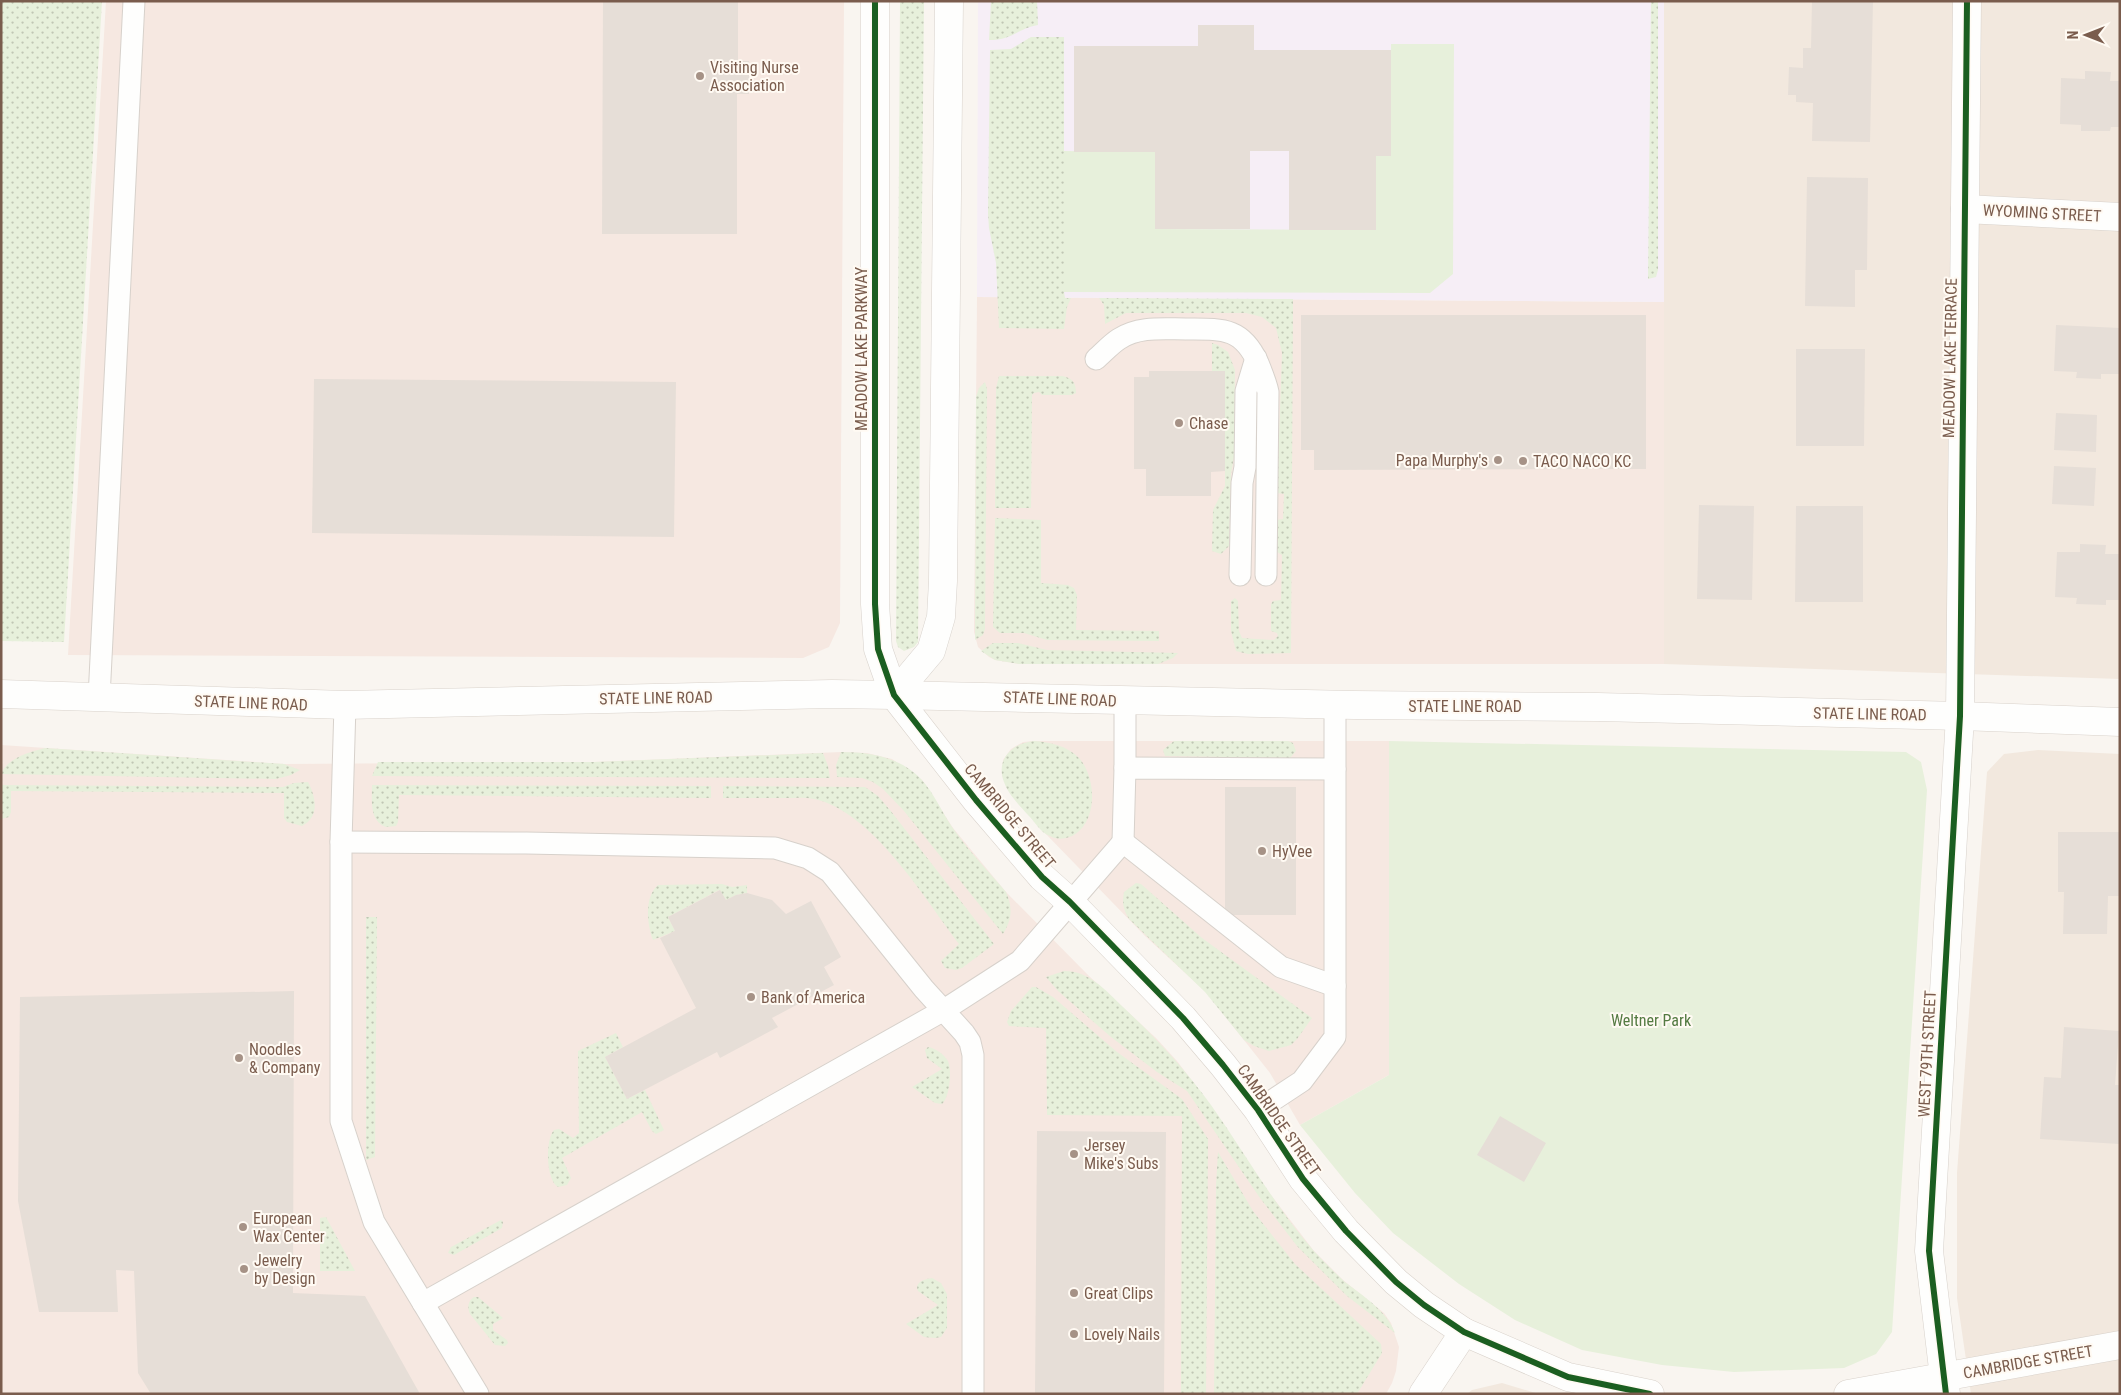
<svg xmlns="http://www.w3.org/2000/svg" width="2121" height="1395" font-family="'Roboto Condensed',sans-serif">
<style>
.residential{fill:#f2e8de}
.commercial{fill:#f6e8e1}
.education{fill:#f6eef6}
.grass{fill:url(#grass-dots)}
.green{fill:#e7f0db}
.building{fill:#e6ded7}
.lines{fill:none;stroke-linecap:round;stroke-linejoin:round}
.lane-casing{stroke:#d7d1cb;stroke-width:23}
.street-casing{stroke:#d7d1cb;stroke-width:29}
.secondary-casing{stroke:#d9d2cb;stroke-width:29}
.lane{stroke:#fefefd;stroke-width:21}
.street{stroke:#fefefd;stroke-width:28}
.secondary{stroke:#fefefd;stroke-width:28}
.cycleway-casing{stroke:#fffaf3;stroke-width:9}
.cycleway{stroke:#1b5e20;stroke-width:6}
.poi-dot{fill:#a69286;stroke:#fffaf3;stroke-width:2}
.labels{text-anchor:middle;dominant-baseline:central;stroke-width:4;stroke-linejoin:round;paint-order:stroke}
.poi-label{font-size:16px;fill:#7a5c4d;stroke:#fffaf3;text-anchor:start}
.street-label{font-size:16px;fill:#7a5c4d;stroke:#fffaf3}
.park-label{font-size:16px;fill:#537a41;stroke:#fffaf3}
</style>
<defs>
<pattern id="grass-dots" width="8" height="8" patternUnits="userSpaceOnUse" patternTransform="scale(1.25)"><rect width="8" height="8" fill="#e7f0db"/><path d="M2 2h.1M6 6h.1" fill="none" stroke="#c0c6b4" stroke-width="1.8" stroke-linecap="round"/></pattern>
</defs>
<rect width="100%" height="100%" fill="#f9f5f0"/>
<!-- residential -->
<g class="residential">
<path d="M1664,1h456v678l-456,-15z"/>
<path d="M2038,750l82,4v640h-149l-14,-96v-125l30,-401 17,-18z"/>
<path d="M1502,1383l37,11h-72l5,-4z"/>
</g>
<!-- commercial -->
<g class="commercial">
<path d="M106,1h738l-4,622 -11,24 -26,11 -735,-3z"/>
<path d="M977,297l687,5v362h-645l-24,-4 -6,-3 -11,-10 -4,-15z"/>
<path d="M1034,741h355v334l-89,50 -30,-52 -64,-81 -61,-56 -102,-105 -35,-41 -6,-15 1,-15 8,-11 5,-3 7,-4z"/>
<path d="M1,745l283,19 310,-2 247,-10 26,1 25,6 30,21 31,48 53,64 83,84 67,62 21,23 34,45 53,80 50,65 29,29 41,33 7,10 8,24 -3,24 -4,12 -6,11h-1385z"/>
</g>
<!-- education -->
<path class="education" d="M978,1h686v301l-687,-5z"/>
<!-- grass -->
<g class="grass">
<path d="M1,1h101l-38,641 -63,-1z"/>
<path d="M900,1h24l-6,641 -4,5 -10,4 -6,-4 -2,-6z"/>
<path d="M991,1h46l1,24c-21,4 -26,15 -49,15z"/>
<path d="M1651,1h7v269l-2,7 -8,2z"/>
<path d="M1031,37h33v255l1,6h6l-4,9 -3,22 -65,-1 -3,-65 -7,-35 -1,-14 2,-164 21,-1z"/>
<path d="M1099,298l194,1 -2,354 -43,1 -12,-3 -5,-20v-30l4,-3 3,3 1,30 3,7 32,2 4,-4 -1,-3 -6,-2v-27l2,-3 8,-1 1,-45 -5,-3 -1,-32 7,-1 1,-25 -7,-1 5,-140 -6,-25 -14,-11 -16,-4h-120l-21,11 -1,-19z"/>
<path d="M1212,343l6,2 10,7 7,18 -1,87 -3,17 -2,72 -8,8 -9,-3 1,-41 12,-24v-115h-13z"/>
<path d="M999,376h63c10,2 14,6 14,17l-4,2h-30l-3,-3 -5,1 -2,2 -1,113h-36l1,-120z"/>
<path d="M985,382l2,7 -2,240 -2,6 -8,5 1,-243 3,-9z"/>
<path d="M995,518l46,2v63l27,2 6,3 3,7 -1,35 83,1v10l-112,-1 -23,-7h-24l-7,-6z"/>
<path d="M993,643h25l29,7 131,3 -5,5 -15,6h-139l-24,-4 -14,-9z"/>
<path d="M1034,741c17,1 33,5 45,17 18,20 19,65 -7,78 -7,3 -15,4 -22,0 -9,-3 -15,-14 -22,-21 -8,-9 -20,-21 -24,-33 -9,-23 9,-39 30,-41z"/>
<path d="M1174,741h114l5,2 3,8 -6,7 -125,-2 -2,-6z"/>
<path d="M45,748l239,16 16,6 -9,5 -15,4 -275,-5c6,-16 29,-22 44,-26z"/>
<path d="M841,752c29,0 59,5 80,27 13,14 21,33 31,48 16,23 36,44 54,65 7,16 6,27 -3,42l-99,-123 -21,-22 -10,-7 -11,-4 -25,-1 -1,-12z"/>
<path d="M823,753l5,13 2,12 -458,-2 6,-14h216z"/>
<path d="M308,782c8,15 12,35 -6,44l-15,-4 -3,-4v-25l-273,-2v21l-2,5 -8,2v-34l282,2 11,-4z"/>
<path d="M372,785l339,1v12l-312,-3 -1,27 -2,4 -10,1c-17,-6 -14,-27 -14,-42z"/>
<path d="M723,786l142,1 13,9 12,14 104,134 -32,24 -6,2 -11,-2 -4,-7 18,-17c-34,-45 -87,-133 -145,-145 -9,-2 -20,-1 -30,-1 -20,0 -41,0 -61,0z"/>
<path d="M1136,883l5,1 61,54 110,80 -15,21 -6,6 -22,6 -15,-5 -10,-6 -39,-48 -76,-73c-6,-10 -7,-16 -5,-27z"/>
<path d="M722,884l10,3 15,-2v8l-11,2 -10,5 -7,-10 -51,27 7,14 -22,9c-6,-16 -9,-43 5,-55z"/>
<path d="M366,917h11l-2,240 -9,3z"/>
<path d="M1064,971c26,0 41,19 59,36 32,30 62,62 88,98 34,48 63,100 102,145 10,11 21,22 32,32 19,15 41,28 50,51l-48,-37 -50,-50 -37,-48 -73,-107 -30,-19 -46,-35 -53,-46 -12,-14z"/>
<path d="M1032,987h4l17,10 64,55 65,47 26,40 -2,255h-25l1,-278 -135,-1 -1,-87 -37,-2 -2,-4 4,-11z"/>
<path d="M616,1033l7,14 -18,10 22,42 18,-9 19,40 -8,4 -4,-3 -10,-19 -80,46 9,20 -4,7 -9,2c-12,-7 -13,-47 -4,-57l5,-1 14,9 6,-5 -1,-82z"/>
<path d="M928,1047c7,1 16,7 20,14 4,9 2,36 -6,43l-7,-1 -23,-16 30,-18 -15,-11 -2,-8z"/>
<path d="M1218,1152l35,59 42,53 86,80 1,9 -25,41h-143l2,-209z"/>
<path d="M326,1217l29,54h-35v-53z"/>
<path d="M501,1220l2,2 -1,6 -48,27 -6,-2 3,-6z"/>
<path d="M932,1278l9,5 6,11v34l-6,9 -6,1 -11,-1 -18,-13 32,-19 -20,-14c-4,-9 7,-12 14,-13z"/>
<path d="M474,1297h4l25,21 -10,6v6l14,10 1,3 -3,3 -10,-1 -25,-31c-3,-7 -2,-13 4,-17z"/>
</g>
<!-- green -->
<g class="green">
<path d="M1391,44h63l-1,230 -23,19 -366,-1v-141l91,1 1,77 219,1 1,-74h15z"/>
<path d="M1389,741l517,11 15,10 6,28 -35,542 -16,22 -32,14 -110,4 -72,-7 -80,-15 -67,-30 -56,-36 -66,-51 -38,-40 -55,-68 89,-50z"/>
</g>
<!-- building -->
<g class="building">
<path d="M603,1h135v60h11v33h-12v140h-135z"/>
<path d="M1812,1h61l-3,141 -58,-1 1,-38 -17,-1v-7h-8l1,-28 14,1v-20h8z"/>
<path d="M1198,25h56v25h137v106h-15v74h-87v-79h-39v78h-95v-77h-81v-106h124z"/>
<path d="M2085,71l26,1 -1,9h10v46h-9l-1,4h-29v-6l-21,-1 1,-46 24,1z"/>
<path d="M1807,177l61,1 -1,92h-12v37l-50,-1z"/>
<path d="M1301,315h345v154l-332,1v-20h-13z"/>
<path d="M2056,325l64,3v46h-19v5l-25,-1 1,-6 -23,-1z"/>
<path d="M1796,349h69l-1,97h-68z"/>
<path d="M1149,371h76v100l-14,1v24h-65v-27h-12v-92h15z"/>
<path d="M314,379l362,3 -2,155 -362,-4z"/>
<path d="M2056,413l41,2 -1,37 -42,-2z"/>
<path d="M2054,466l42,2 -2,38 -42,-2z"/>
<path d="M1699,505l55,1 -2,94 -55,-1z"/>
<path d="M1796,506h67v96h-68z"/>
<path d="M2080,544l26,1 -1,9h15v46h-14v5l-30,-1 1,-6 -22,-1 2,-45h23z"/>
<rect x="1225" y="787" width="71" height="128"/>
<path d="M2058,832h62v64h-12l-1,38h-44l1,-42h-6z"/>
<path d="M720,890l6,10 10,-5 11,-2 25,7 14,14 25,-13 30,56 -17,10 10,18 -62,33 6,9 -58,31 -3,-6 -90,47 -22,-42 91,-49 -36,-70 15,-7 -7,-14z"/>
<path d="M294,991l-1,302 72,3 55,98h-269l-13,-21 -4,-102 -18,-1 2,42h-79l-21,-111 2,-204z"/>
<path d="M2064,1027l55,4 -4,54h5l-1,59 -79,-5 4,-62 17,1z"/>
<path d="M1500,1116l46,27 -22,39 -47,-27z"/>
<path d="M1037,1131l129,1 -2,262h-129z"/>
</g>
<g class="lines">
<!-- lane casing -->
<g class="lane-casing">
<g id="lane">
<path d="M1096,359c7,-6 15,-15 23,-20 20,-13 44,-10 67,-10 36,0 56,-2 72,34 4,10 8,19 10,29l-2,183"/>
<path d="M1240,575l2,-92 3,-16 1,-76 10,-33"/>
<path d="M99,698l35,-697"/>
<path d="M1125,701v67"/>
<path d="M345,705l-4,137v279l33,101 104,172"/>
<path d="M341,842l185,1 249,5 33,10 22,14 94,117 40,44 6,9 3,13v339"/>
<path d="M1123,842l2,-74 210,1"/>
<path d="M1258,1110l44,-29 33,-44v-332"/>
<path d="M423,1303l521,-293 76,-49 103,-119 158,125 54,19"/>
</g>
</g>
<!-- street casing -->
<g class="street-casing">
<g id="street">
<path d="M875,1v603l3,45 16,46"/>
<path d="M1965,209l155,8"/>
<path d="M894,695l37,-44 10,-34 2,-36 6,-580"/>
<path d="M1946,1394l-17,-143 31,-535 7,-715"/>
</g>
</g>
<!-- secondary casing -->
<g class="secondary-casing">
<g id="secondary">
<path d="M1,694l344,11 487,-11 62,1 460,10 244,2 362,9 160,6"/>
<path d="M894,695l82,105 66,77 28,25 113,116 40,47 35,45 45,69 43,52 50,51 28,23 40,27 104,45 82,17"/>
<path d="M1423,1394l41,-62"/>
<path d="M1848,1394l272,-49"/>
</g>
</g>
<!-- lane -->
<use href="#lane" class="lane"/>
<!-- street -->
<use href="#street" class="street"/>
<!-- secondary -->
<use href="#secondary" class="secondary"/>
<!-- cycleway casing -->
<g class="cycleway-casing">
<g id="cycleway">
<path d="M875,1v603l3,45 16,46 82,105 66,77 28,25 113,116 40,47 35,45 45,69 43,52 50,51 28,23 40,27 104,45 82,17"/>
<path d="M1946,1394l-17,-143 31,-535 7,-715"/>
</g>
</g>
<!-- cycleway -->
<use href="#cycleway" class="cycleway"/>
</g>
<!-- markers -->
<g class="poi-dot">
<circle cx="700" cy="76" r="5"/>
<circle cx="1179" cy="423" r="5"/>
<circle cx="1498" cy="460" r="5"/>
<circle cx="1523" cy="461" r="5"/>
<circle cx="1262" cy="851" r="5"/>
<circle cx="751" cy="997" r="5"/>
<circle cx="239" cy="1058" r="5"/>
<circle cx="1074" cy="1154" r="5"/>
<circle cx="243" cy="1227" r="5"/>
<circle cx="244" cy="1269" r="5"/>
<circle cx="1074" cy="1293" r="5"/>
<circle cx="1074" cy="1334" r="5"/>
</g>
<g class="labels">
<!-- poi labels -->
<g class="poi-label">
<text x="710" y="67">Visiting Nurse<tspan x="710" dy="18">Association</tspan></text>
<text x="1189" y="423">Chase</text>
<text x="1488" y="460" text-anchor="end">Papa Murphy's</text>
<text x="1533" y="461">TACO NACO KC</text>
<text x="1272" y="851">HyVee</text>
<text x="761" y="997">Bank of America</text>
<text x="249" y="1049">Noodles<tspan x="249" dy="18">&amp; Company</tspan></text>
<text x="1084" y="1145">Jersey<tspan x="1084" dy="18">Mike's Subs</tspan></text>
<text x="253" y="1218">European<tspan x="253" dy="18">Wax Center</tspan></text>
<text x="254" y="1260">Jewelry<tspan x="254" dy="18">by Design</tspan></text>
<text x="1084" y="1293">Great Clips</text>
<text x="1084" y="1334">Lovely Nails</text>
</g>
<!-- street labels -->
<g class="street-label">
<text transform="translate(2042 213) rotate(3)">WYOMING STREET</text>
<text transform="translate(861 349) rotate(-90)">MEADOW LAKE PARKWAY</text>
<text transform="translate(1950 358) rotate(-89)">MEADOW LAKE TERRACE</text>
<text transform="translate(656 698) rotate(-1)">STATE LINE ROAD</text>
<text transform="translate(1060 699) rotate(2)">STATE LINE ROAD</text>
<text transform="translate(251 703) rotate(2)">STATE LINE ROAD</text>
<text x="1465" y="706">STATE LINE ROAD</text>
<text transform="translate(1870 714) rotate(1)">STATE LINE ROAD</text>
<text transform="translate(1010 816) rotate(50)">CAMBRIDGE STREET</text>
<text transform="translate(1927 1054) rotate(-87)">WEST 79TH STREET</text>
<text transform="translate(1279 1120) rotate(55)">CAMBRIDGE STREET</text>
<text transform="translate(2028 1362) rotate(-10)">CAMBRIDGE STREET</text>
</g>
<!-- park labels -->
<g class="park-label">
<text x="1651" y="1020">Weltner Park</text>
</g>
</g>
<!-- border -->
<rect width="2121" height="1395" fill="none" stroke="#7a5c4d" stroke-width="5"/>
<!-- north arrow -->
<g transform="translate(2086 35) rotate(270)" stroke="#fffaf3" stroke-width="4" paint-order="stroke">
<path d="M0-4L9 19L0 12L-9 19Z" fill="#7a5c4d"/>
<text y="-8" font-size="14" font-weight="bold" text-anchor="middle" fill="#7a5c4d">N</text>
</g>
</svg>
